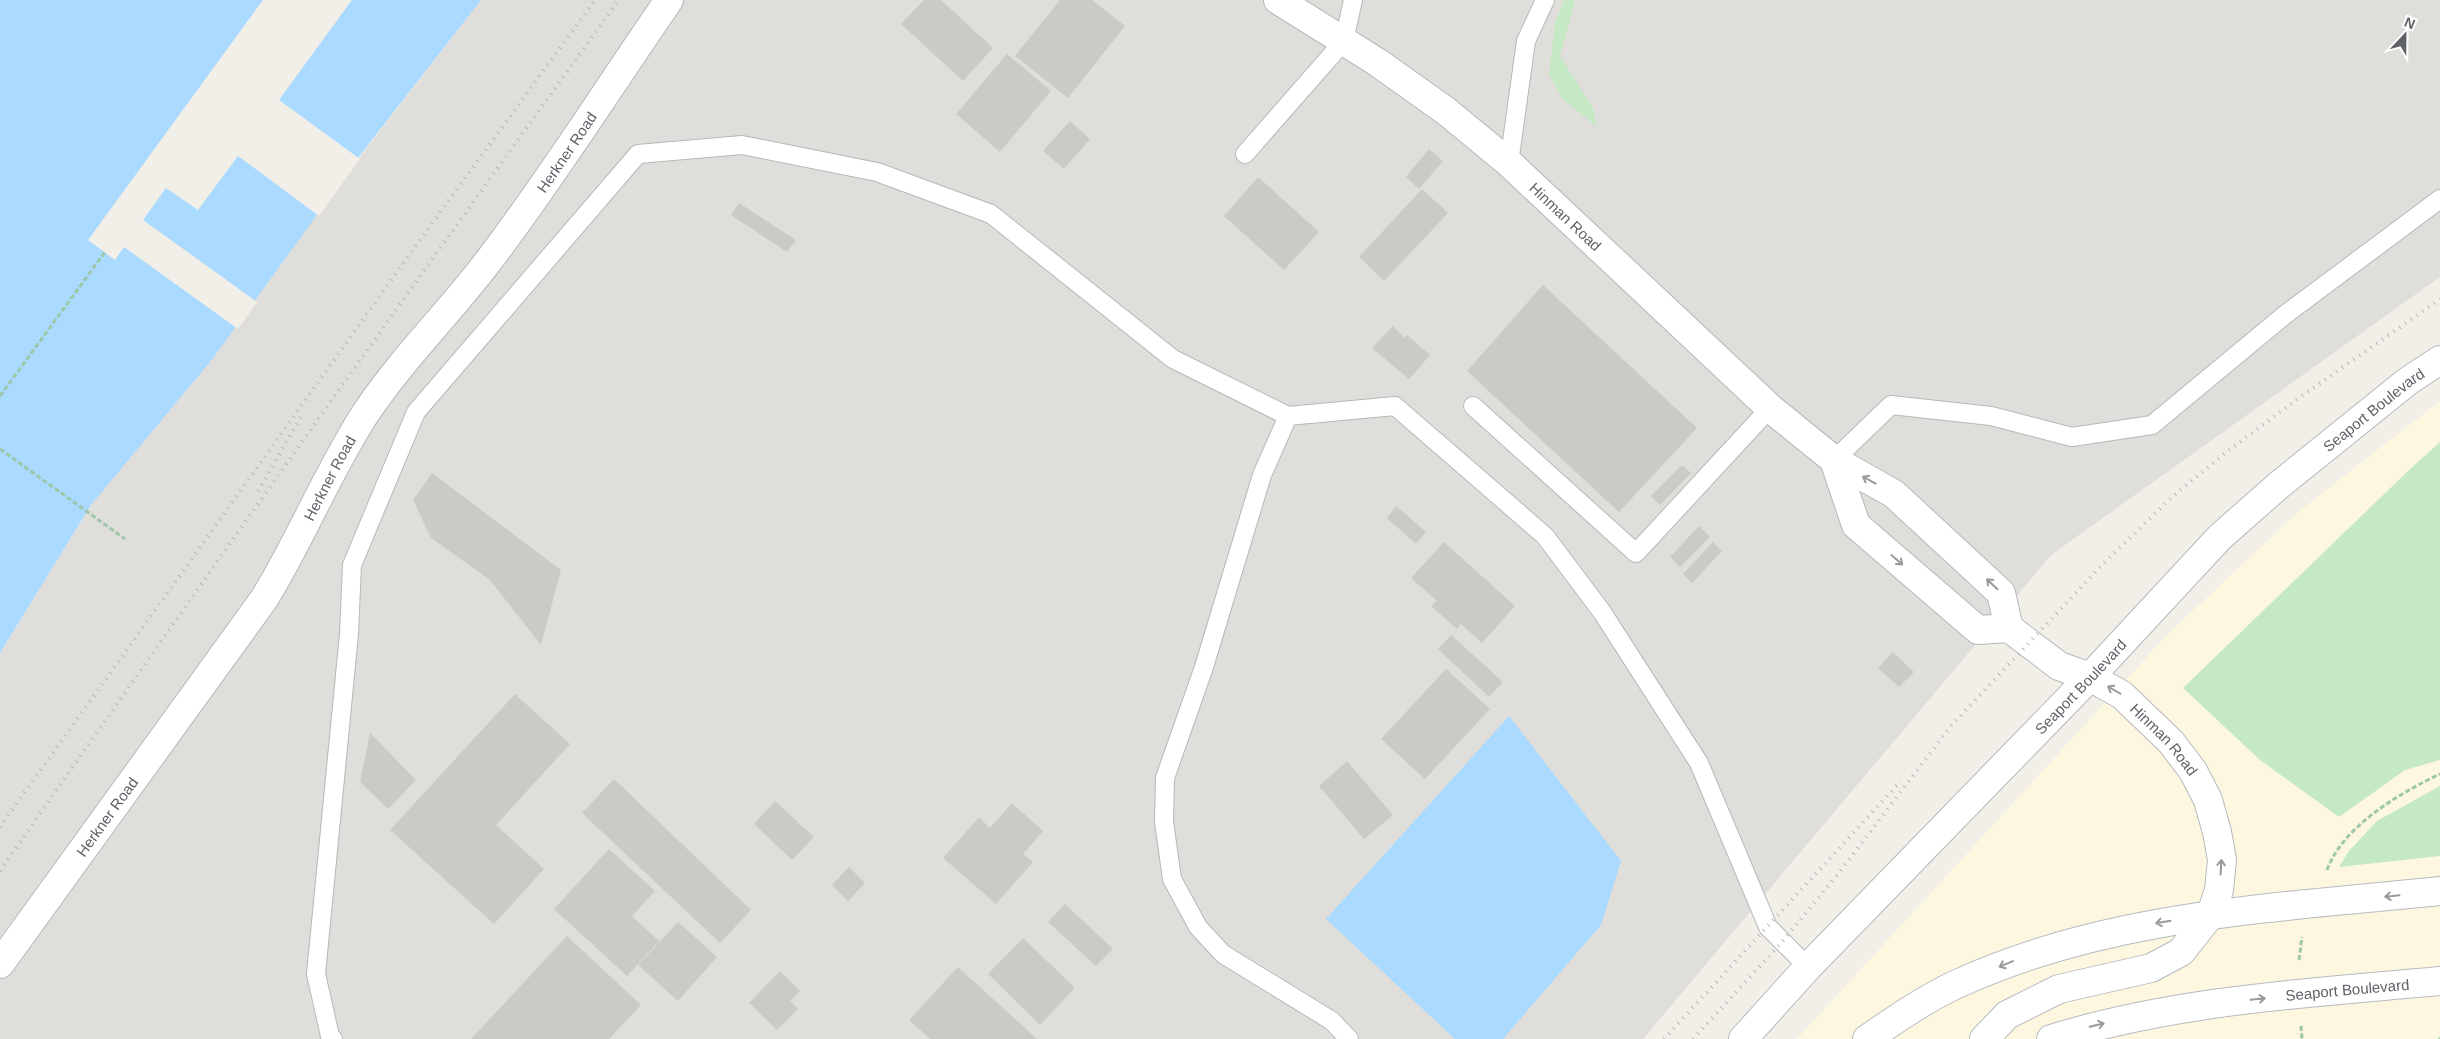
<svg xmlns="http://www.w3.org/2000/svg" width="2440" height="1039" font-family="Helvetica,sans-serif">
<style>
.commercial{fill:#fef7e0}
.industrial{fill:#e0deda}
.green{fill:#c5e8c5}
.water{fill:#aadaff}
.pier{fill:#f1efe8}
.building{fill:#cccac5}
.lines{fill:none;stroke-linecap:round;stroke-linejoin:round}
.lane-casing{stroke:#b5b8bc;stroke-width:20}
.street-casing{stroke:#b5b8bc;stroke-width:30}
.secondary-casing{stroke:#b6babf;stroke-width:30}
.path{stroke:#9cc7a9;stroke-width:3;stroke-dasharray:5 2.5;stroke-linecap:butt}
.lane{stroke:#fff;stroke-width:18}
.street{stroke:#fff;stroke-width:28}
.secondary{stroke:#fff;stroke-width:28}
.rail{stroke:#b6b7b8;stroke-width:4;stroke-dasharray:1 6;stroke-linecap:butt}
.oneway{stroke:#979a9d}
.labels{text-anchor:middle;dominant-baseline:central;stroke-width:5;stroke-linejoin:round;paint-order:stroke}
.street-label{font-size:15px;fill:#5f6368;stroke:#fff}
</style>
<rect width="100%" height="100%" fill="#f1efe8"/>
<!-- commercial -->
<path class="commercial" d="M2440,401v638h-643l370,-404 131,-123z"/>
<!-- industrial -->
<path class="industrial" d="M481,0h1959v277l-389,278 -408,484h-1643v-386l91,-148z"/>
<!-- green -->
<g class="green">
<path d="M1564,0h11l-15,56 33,52 4,19 -35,-29 -13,-24 6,-51z"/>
<path d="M2440,442v318l-35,10 -66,47 -79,-57 -77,-72 226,-218z"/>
<path d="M2440,786v70l-101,11 10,-16 28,-30z"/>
</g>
<!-- water -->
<g class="water">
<path d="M0,0h481l-120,154 -147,203 -123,148 -91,148z"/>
<path d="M1509,716l112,145 -20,64 -98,114h-48l-129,-120z"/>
</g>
<!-- pier -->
<path class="pier" d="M263,0h89l-73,100 81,59 -41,57 -81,-60 -40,54 -32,-22 -23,32 114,82 -19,27 -114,-82 -9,13 -27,-20z"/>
<!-- building -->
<g class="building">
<path d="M924,0h17l52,48 -30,33 -62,-57z"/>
<path d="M1060,0h32l33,26 -57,72 -53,-42z"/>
<path d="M1007,54l44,37 -51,61 -44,-38z"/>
<path d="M1070,121l20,18 -26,30 -21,-18z"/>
<path d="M1429,149l14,12 -24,28 -13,-12z"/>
<path d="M1258,177l61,55 -35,38 -60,-54z"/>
<path d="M1422,189l26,24 -64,68 -25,-24z"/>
<path d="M739,203l57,37 -9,12 -56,-37z"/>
<path d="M1543,285l154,143 -78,84 -152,-141z"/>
<path d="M1393,326l12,12 2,-3 23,20 -21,24 -37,-31z"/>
<path d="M1682,465l9,8 -31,32 -9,-9z"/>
<path d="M432,473l129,97 -20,75 -51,-65 -59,-42 -18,-38z"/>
<path d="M1396,506l30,26 -10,12 -29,-26z"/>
<path d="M1699,526l11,11 -30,30 -10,-10z"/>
<path d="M1444,542l71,64 -33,37 -21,-19 -4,5 -26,-23 6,-5 -26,-23z"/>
<path d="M1713,542l9,9 -30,32 -9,-9z"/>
<path d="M1451,635l52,47 -14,15 -51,-48z"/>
<path d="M1893,652l21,20 -15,15 -21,-19z"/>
<path d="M1446,669l44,40 -65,70 -44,-40z"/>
<path d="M515,694l55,50 -74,81 48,44 -50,55 -104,-94z"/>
<path d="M370,733l46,47 -28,29 -28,-27z"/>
<path d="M1347,761l46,54 -29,24 -45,-53z"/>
<path d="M614,779l137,131 -31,33 -138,-130z"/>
<path d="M775,801l39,36 -22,23 -38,-36z"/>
<path d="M1012,803l31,28 -20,23 10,8 -37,42 -53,-46 36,-41 11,11z"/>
<path d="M609,849l46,42 -23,25 27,25 -32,35 -73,-67z"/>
<path d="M849,867l16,16 -17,18 -16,-16z"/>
<path d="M1065,904l48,45 -17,17 -48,-44z"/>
<path d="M678,922l39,35 -39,44 -40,-36z"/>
<path d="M567,936l74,69 -32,34h-138z"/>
<path d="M1023,938l52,50 -35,37 -52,-51z"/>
<path d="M958,967l79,72h-107l-21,-19z"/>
<path d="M780,971l20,20 -10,10 8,8 -21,21 -28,-27z"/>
</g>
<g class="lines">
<!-- lane casing -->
<g class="lane-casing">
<g id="lane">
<path d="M1245,154l99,-113 9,-41"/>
<path d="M1509,163l17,-122 19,-41"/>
<path d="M1473,406l163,147 134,-145"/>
<path d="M1834,460l57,-55 100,11 81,21 80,-12 134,-111 154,-115"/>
<path d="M333,1039l-3,-3 -14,-62 33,-340 3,-69 64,-153 222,-258 104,-9 135,27 114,42 182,145 115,57"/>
<path d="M1349,1039l-17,-18 -109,-67 -25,-27 -26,-48 -8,-57 1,-44 39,-111 58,-192 26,-59 107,-10 150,130 57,76 97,151 69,164 40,40"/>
</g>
</g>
<!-- street casing -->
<g class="street-casing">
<g id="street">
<path id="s1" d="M1278,0l99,62 69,49 63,52 261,245 64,52"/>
<path id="s2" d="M2009,628l-31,2 -122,-105 -22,-65 60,34 107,99 8,35 50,38 31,11 32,18 49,47 22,29 15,29 9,32 5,28 -3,30 -8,24"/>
<path id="s3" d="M0,964l264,-365c37,-60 63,-126 101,-185 38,-57 88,-105 128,-159 62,-82 118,-171 176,-255"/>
<path id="s4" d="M1743,1039l65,-72 282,-290 130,-140 59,-52 129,-104 32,-21"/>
</g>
</g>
<!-- secondary casing -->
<g class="secondary-casing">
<g id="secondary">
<path d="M1867,1039c29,-20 58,-40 90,-55 152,-70 320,-76 483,-93"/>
<path d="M1984,1039l23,-24 52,-26 92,-21 30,-16 30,-38"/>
<path id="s5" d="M2051,1039c126,-39 258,-46 389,-58"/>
</g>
</g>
<!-- path -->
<g class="path">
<path d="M0,396l105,-144"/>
<path d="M0,449l125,90"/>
<path d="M2327,870c16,-44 73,-77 113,-96"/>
<path d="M2299,960l3,-23"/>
<path d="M2301,1026l1,13"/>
<path d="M2439,1039l1,-1"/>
</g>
<!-- lane -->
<use href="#lane" class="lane"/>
<!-- street -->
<use href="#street" class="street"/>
<!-- secondary -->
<use href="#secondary" class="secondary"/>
<!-- rail -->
<g class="rail">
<path d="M258,491l44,-76"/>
<path d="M0,827l417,-583 178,-244"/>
<path d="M0,871c204,-292 410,-583 619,-871"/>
<path d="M1664,1039l237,-258"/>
<path d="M1693,1039l89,-97 56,-68 113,-148 151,-161 70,-68 52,-43 72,-54 144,-101"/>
</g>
</g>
<!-- one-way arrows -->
<defs><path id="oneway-shaft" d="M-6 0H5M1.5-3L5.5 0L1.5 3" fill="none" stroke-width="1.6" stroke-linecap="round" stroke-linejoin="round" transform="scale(1.25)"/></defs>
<g class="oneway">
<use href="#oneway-shaft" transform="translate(1869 480) rotate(-151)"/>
<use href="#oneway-shaft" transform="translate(1897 560) rotate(41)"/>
<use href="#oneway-shaft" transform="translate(1992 584) rotate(-136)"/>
<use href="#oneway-shaft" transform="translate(2114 690) rotate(-150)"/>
<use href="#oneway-shaft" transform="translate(2221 867) rotate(-87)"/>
<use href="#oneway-shaft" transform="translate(2392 896) rotate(174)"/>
<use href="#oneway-shaft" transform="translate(2163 922) rotate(170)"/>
<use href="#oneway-shaft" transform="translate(2006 964) rotate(157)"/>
<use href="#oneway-shaft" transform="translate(2258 999) rotate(-6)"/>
<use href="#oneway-shaft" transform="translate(2097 1025) rotate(-14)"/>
</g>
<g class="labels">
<!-- street labels -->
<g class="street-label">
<text stroke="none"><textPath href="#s3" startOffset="992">Herkner Road</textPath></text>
<text stroke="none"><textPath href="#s1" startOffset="361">Hinman Road</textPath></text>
<text stroke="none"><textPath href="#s4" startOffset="892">Seaport Boulevard</textPath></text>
<text stroke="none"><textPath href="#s3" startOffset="588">Herkner Road</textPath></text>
<text stroke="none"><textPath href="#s4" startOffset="488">Seaport Boulevard</textPath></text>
<text stroke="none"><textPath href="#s2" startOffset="705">Hinman Road</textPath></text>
<text stroke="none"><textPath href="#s3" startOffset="182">Herkner Road</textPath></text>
<text stroke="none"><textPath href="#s5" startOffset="301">Seaport Boulevard</textPath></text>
</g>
</g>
<!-- north arrow -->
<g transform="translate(2405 35) rotate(22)" stroke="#ffffff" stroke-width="4" paint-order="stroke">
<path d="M0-4L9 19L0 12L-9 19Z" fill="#5f6368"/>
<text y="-8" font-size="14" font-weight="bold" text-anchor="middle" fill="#5f6368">N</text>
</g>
</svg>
